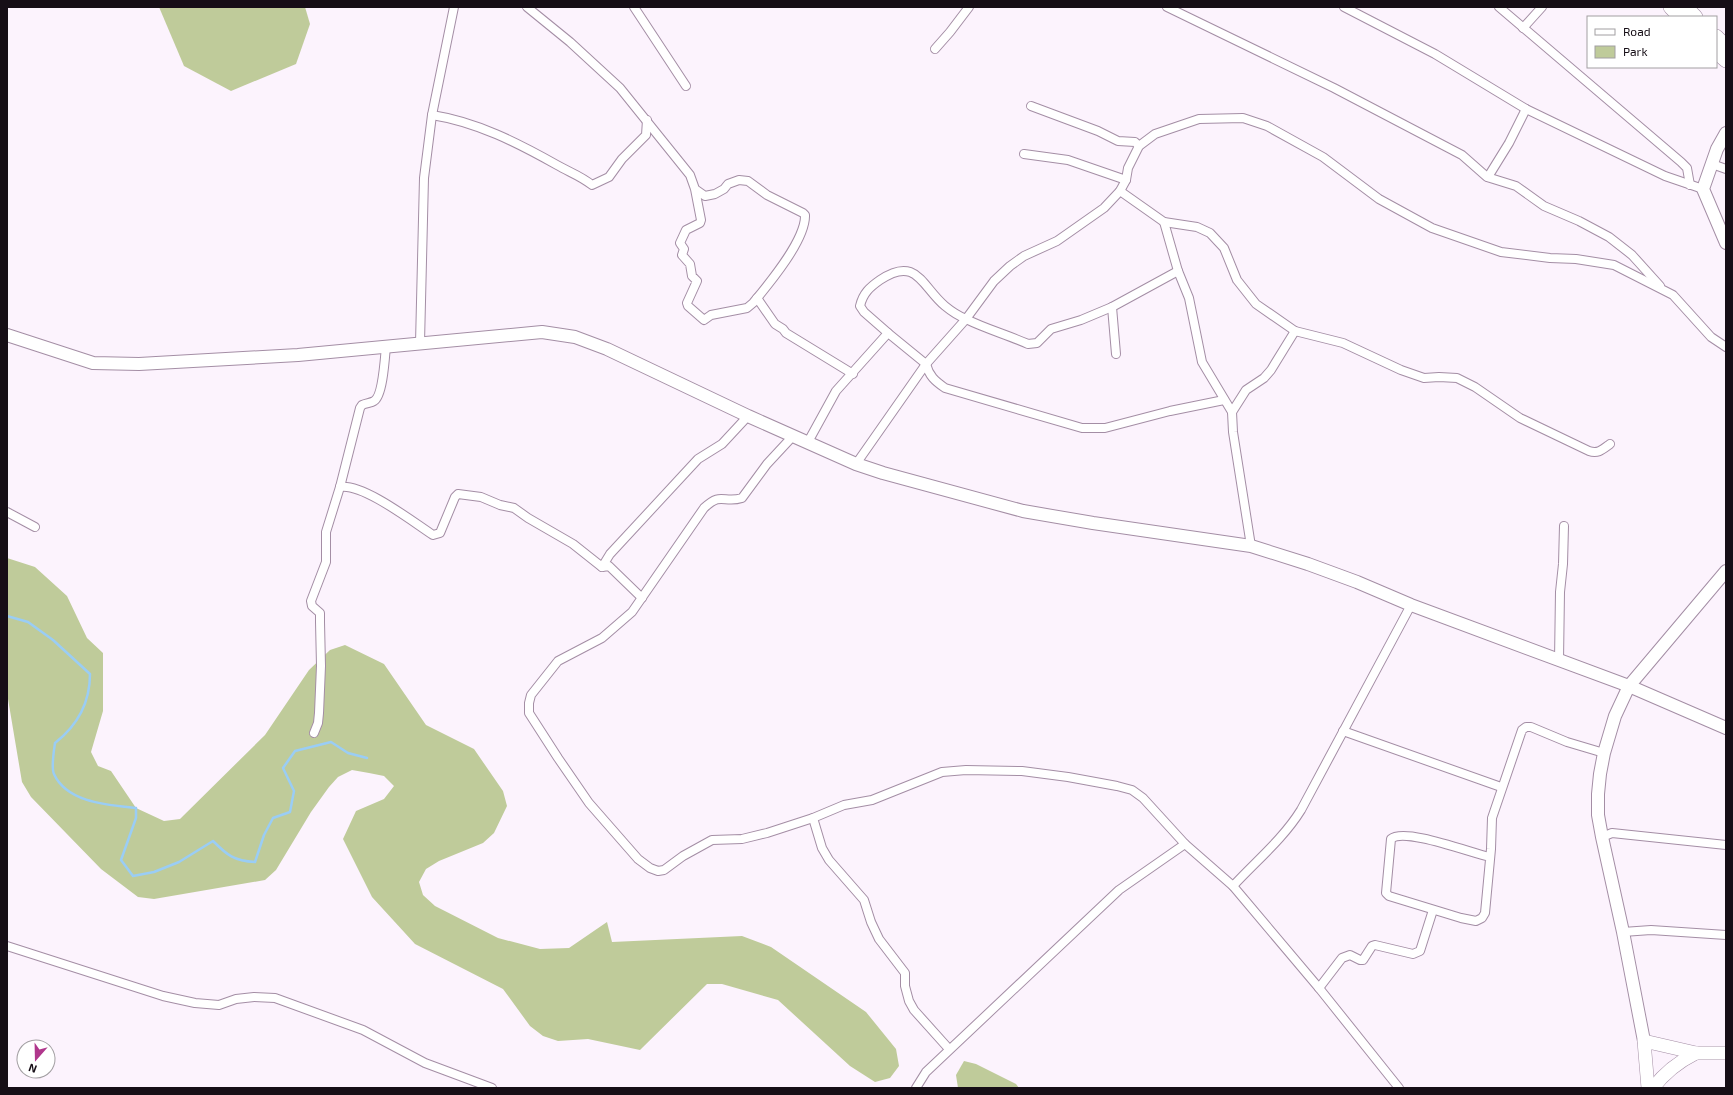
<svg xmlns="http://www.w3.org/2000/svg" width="1733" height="1095" font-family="'Exo 2',sans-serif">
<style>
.green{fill:#bfcb9a}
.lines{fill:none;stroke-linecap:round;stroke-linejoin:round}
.stream{stroke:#9acdf5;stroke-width:2.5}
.street-casing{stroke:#a48ea5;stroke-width:10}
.secondary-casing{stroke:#a48ea5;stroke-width:14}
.primary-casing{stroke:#a48ea5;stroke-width:14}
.highway-casing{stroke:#a48ea5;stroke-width:16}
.street{stroke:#fff;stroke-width:8}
.secondary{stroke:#fff;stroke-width:12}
.primary{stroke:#fff;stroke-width:13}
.highway{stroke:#fff;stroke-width:15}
</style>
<rect width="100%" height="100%" fill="#fcf3fd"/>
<!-- green -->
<g class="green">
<path d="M159,7h146l5,17 -14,40 -65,27 -47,-25z"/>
<path d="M7,558l28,9 32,29 20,42 16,15v58l-12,41 7,14 13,5 25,37 28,13 16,-2 85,-84 44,-65 21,-20 15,-5 39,19 42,61 48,24 29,42 4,15 -13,27 -11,10 -44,18 -13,8 -7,13 4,13 12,11 63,32 42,11 29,-1 38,-26 5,20 130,-6 29,11 95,65 30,37 3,17 -9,12 -15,4 -25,-16 -72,-66 -56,-16h-15l-67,66 -52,-11 -30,2 -15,-5 -13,-10 -27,-37 -88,-45 -43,-47 -29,-58 13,-28 28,-12 10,-13 -10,-10 -15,-3 -17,-3 -14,7 -9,10 -18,25 -35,58 -11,10 -111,19 -16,-2 -37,-28 -70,-72 -9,-15 -15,-89z"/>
<path d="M964,1061l12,3 40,20 3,4h-61l-2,-13z"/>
</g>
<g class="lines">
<!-- stream -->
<path class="stream" d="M7,616l21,6 25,18 37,34c0,29 -12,51 -35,69 -1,7 -4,25 -1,31 13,29 55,31 82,34v10l-15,42 12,16 21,-4 25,-10 34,-21c14,14 21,20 42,21l9,-27 9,-17 17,-6 4,-21 -11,-23 12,-17 36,-9 17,11 19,5"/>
<!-- street casing -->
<g class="street-casing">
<g id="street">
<path d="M527,7l43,35 50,46 70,87 5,14 6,31 -1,3 -14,7 -6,13 4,6 -2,6 8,9 2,12 5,5 -10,22 1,3 16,14 7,-5 36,-7 6,-5c15,-18 53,-63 52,-88l-2,-2 -36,-18 -19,-14 -9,-1 -11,4 -4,5 -9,5 -10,2 -10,-7"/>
<path d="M634,7l52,79"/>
<path d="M1167,7l167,81 128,67 25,22 29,9 28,20 35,15 30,16 23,18 28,31"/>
<path d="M1344,7l91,47 91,55 139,67 38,13"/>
<path d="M1499,7l182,155 6,6 3,17"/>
<path d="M1523,28l19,-21"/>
<path d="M935,49l15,-17 19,-25"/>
<path d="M1031,106l67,25 20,10 17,1 4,4"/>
<path d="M432,115c45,7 86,28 125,50 12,7 24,11 35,20l17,-8 13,-18 24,-24 1,-15"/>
<path d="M1024,154l44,6 58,20"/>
<path d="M1712,164l14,5"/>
<path d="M1488,177l21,-34 17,-34"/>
<path d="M1120,191l44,31 33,5 13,6 14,15 13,32 19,24 39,27 48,12 58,27 23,8 15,-1 18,1 18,9 45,31 69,33c9,3 13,-1 21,-7"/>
<path d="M1164,222l14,49 11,27 13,64 30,50"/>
<path d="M757,298l18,26 8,5 3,4 67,41"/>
<path d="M888,333l-24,-21 -4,-6c3,-13 10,-19 20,-26 37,-25 42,7 65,26 6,5 14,10 21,13 20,10 42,16 62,25l9,-1 14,-14 30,-9 31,-13"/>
<path d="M420,343l4,-165 8,-63 22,-108"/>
<path d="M1116,354l-4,-47 66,-36"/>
<path d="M793,436l-26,28 -25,34c-19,6 -20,-7 -38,10l-72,104 -30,26 -44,23 -27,34 -2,8v10l29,45 31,45 49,56 12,9 8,3 6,-1 19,-14 29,-16 30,-1 25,-6 46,-15 31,-13 28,-5 70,-28 24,-2 56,1 46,6 49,9 15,4 11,8 42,46 48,42"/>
<path d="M808,442l28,-51 52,-58 38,31c3,12 9,17 19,24l137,40h23l65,-17 54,-11"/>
<path d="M856,464l70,-100 40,-45 28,-38 16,-15 14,-10 33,-15 47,-33 16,-17 6,-11 2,-12 11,-22 16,-12 44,-15 44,-1 24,8 56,31 56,42 53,29 69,24 49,6 26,1 38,6 59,30 38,42 15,10"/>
<path d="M340,487c23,-4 73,35 93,48l7,-2 15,-36 3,-3 23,3 19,8 14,3 14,10 45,26 29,23 8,-13 88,-95 24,-15 26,-28"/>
<path d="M7,512l28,15"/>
<path d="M1251,546l-18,-114 -1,-20 14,-22 18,-12 7,-8 24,-39"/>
<path d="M602,567l7,-1 33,32"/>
<path d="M1559,660l1,-68 3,-28 1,-38"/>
<path d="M1343,731l158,56"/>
<path d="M314,733l4,-10 1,-10 2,-47 -1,-44v-9l-8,-7 -1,-5 15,-39v-30l14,-45 20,-79 2,-3c4,-2 9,-2 12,-4 9,-5 11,-45 12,-55"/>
<path d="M813,818l9,30 7,12 35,40 7,22 8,17 26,34v13l4,15 5,9 35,39"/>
<path d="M1602,837l10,-4 114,12"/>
<path d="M1490,857c-19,-4 -86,-30 -99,-18l-5,54 3,3 72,22 15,3 6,-3 3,-5 6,-64 1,-31 30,-88 4,-3h5l36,15 37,11"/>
<path d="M1623,932l28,-2 75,5"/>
<path d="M7,946l156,50 32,7 24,2 17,-6 18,-2 21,1 88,32 62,33 67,25"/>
<path d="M1319,988l23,-30 8,-3 10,5h3l9,-14 3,-1 38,9 7,-3 13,-41"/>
<path d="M916,1088l10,-16 193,-182 66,-46"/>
<path d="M1399,1088l-80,-100 -86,-102c23,-25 50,-47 68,-76l110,-205"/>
</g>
</g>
<!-- secondary casing -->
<g class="secondary-casing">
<g id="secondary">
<path d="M1726,133l-9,16 -14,40 23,54"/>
<path d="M7,335l86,28 46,1 159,-9 244,-23 33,5 32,12 141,67 108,48 27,9 140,38 70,12 158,23 57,18 49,18 54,23 218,81 97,42"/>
<path d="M1644,1041l-21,-109 -21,-95 -4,-22v-21l2,-20 4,-21 11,-37 14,-30 97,-115"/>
</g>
</g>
<!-- primary casing -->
<g class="primary-casing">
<g id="primary">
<path d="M1648,1088l-4,-47 52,12h30"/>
<path d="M1653,1088c12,-16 25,-26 43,-35"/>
</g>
</g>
<!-- highway casing -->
<g class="highway-casing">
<g id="highway">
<path d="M1671,7l10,10"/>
<path d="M1685,7l10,10"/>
<path d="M1716,37l10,10"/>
<path d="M1716,51l10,9"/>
</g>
</g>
<!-- street -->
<use href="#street" class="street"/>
<!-- secondary -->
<use href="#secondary" class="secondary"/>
<!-- primary -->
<use href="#primary" class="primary"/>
<!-- highway -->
<use href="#highway" class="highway"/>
</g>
<!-- border -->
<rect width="1733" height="1095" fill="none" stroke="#160e16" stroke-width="16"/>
<!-- legend -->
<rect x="1587" y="16" width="130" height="52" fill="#ffffff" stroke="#a29fa2"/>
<rect x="1595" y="29" width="20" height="6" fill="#ffffff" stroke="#a29fa2"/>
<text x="1623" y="36" font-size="12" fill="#160e16">Road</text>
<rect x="1595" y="46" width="20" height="12" fill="#bfcb9a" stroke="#a29fa2"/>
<text x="1623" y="56" font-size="12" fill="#160e16">Park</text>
<!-- north arrow -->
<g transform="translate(36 1059) rotate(200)"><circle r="19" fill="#ffffff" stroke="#a29fa2"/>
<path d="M0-3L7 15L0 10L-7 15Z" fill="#b0378c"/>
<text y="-6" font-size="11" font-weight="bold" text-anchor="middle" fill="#160e16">N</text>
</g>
</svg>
